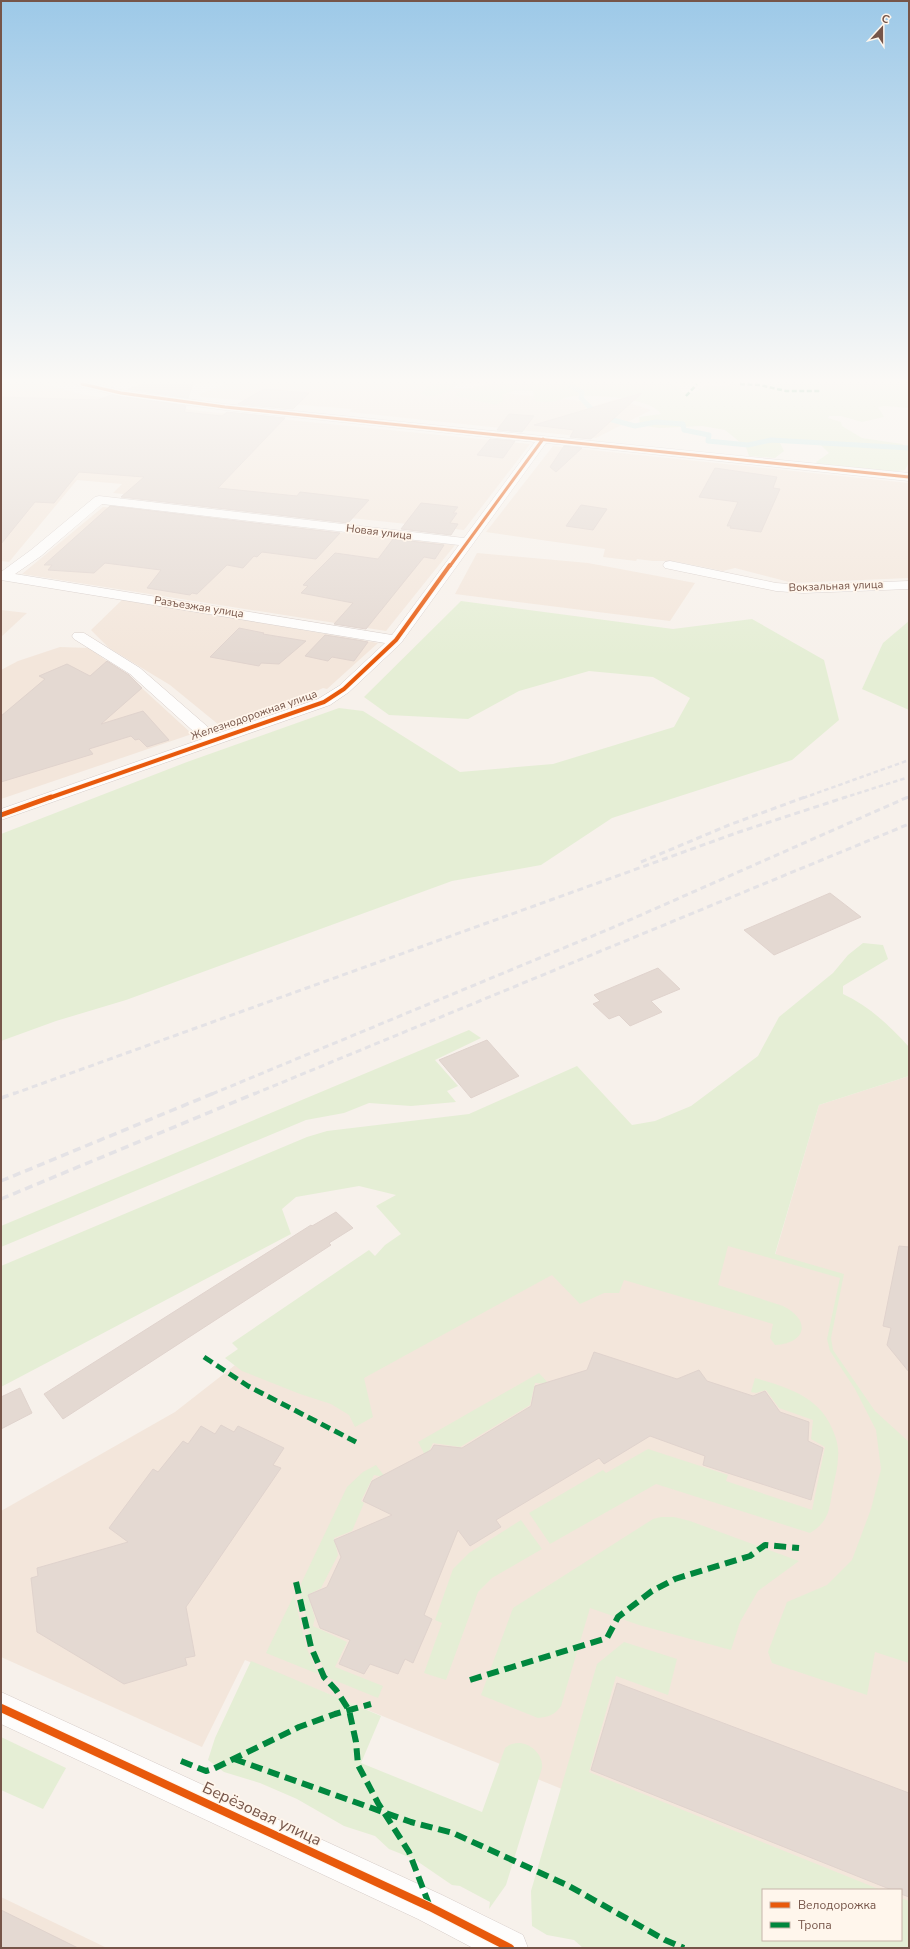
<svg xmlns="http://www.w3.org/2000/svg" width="910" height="1949" font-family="'Nunito Sans',sans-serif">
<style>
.residential{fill:#f3e6db}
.green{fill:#e5eed5}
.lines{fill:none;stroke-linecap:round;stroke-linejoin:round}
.stream{stroke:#cce9e8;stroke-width:5}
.building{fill:#e4d9d2;stroke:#e0d3cd}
.minor-casing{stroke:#d6ccc8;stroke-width:1}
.minor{fill:#fefdfc;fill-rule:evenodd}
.rail-far2{stroke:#e4e2e5;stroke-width:2.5;stroke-dasharray:4.5 3;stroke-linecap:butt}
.rail-far1{stroke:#e4e2e5;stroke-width:3;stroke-dasharray:6 4;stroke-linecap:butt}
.rail{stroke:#e4e2e5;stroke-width:3.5;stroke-dasharray:8 5;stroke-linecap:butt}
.quiet-far2{stroke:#00873e;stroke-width:2.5;stroke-dasharray:5 2.5;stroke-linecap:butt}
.quiet-far1{stroke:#00873e;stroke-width:5;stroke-dasharray:10 5;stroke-linecap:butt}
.quiet{stroke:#00873e;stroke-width:6;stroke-dasharray:12 6;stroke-linecap:butt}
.cycleway-far3-casing{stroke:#fff6ec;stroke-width:4.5}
.cycleway-far2-casing{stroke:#fff6ec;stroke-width:6}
.cycleway-far1-casing{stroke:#fff6ec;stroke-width:8}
.cycleway-casing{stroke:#fff6ec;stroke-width:10}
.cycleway-far3{stroke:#e8590c;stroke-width:3}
.cycleway-far2{stroke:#e8590c;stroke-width:4}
.cycleway-far1{stroke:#e8590c;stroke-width:5}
.cycleway{stroke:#e8590c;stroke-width:8}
.labels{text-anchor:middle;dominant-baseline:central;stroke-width:3.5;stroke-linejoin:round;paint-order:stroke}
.far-street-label{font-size:11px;fill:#765549;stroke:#fff6ec}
.near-street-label{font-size:16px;fill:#765549;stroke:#fff6ec}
</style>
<rect width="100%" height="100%" fill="#f7f1eb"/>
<!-- residential -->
<g class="residential">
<path d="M1,384h42l42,11 115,16 330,33 -66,86 -351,-37 9,-9 -45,-4 -68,82 -8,-1z"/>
<path d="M226,384h209l-2,2 148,15 6,7 30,-9 34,11 -55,28 -247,-26 3,-3 -151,-12 -2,-3z"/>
<path d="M553,446l356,37v95l-116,5 -58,-15 -12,3 -50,-10h-20l-16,-2 -1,2 -33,-4 2,-8 -119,-17z"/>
<path d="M103,507l189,20 163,18 -69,86 -364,-57z"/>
<path d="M477,553l111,10 107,20 -25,38 -215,-27z"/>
<path d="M123,599l255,44 -51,46 -4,-1 -17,8 -87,29 -49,-40 -61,-37 -18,-18z"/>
<path d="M1,610l26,3 -26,24z"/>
<path d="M60,647l29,1 44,32 59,54 -191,65v-129l17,-9z"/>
<path d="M909,1076v855l-8,-4v-37h-91l-565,-230 -43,87 -201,-90v-146l174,-99 200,-156 188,-52 212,51 44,-150z"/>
<path d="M1,1897l106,51h-106z"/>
</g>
<!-- green -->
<g class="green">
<path d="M432,384h29c-14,5 -25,18 -40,9z"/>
<path d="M487,384h183l8,1 4,7 12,1 11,-8 20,1 7,-2h177v24l-24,-2 -7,1 6,10 -22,5 -21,-6h-12l-1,2 13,4 1,4 20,12 40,6 7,6v12l-4,8 -25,3 -61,-7 -3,-4 13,-9 -10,-10 -25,-3 -14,3 4,8 -9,7 -26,-2 -3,-9 -21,-17 -23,-4 -43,2 -19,-3 -1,-8 22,-3c-11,-17 -67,-19 -87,-18 -8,1 -16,5 -24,6 -5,1 -11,-1 -15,-1l-2,-10 -17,-1 -14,5 1,6 -7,4 -41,-9 6,-6z"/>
<path d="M461,601l212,28 79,-10 72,41 15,60 -47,40 -180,58 -71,47 -89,16 -326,119 -70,21 -55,20v-207l186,-72 152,-54 24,3 97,61 93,-8 121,-37 16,-29 -37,-21 -64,-6 -70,20 -51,28 -79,-4 -25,-18z"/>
<path d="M909,621v89l-47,-21 21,-46z"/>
<path d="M863,943l20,2 5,14 -45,27v8c26,12 47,32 66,53v29l-90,29 -44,149 69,20 -13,64 2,12 42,61 34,31v221l-34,-11 -8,43 -95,-32 -4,-11 19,-50 40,-17 25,-25 19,-51 10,-40 -5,-39 -21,-41 -25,-38 -3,-12 13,-61 -112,-32 -10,39 65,21c28,14 24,37 -8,39l-5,-7 3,-14 -149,-44 -5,13h-15l-24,11 -28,-29 -188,103 9,39 -18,10 -6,-12 -18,-11 -31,-10 -58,-23 -17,-13 13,-9 -6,-6 137,-93 6,6 10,-11 16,-11 -25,-28 20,-11 -37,-9 -63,11 -14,12 9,25 -290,153v-121l306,-129 20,-6 142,-17 108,-48 55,59 23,-4 36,-15 67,-50 21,-39 54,-44 15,-18z"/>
<path d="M469,1030l12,8 -46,22 23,26 -11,5 9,11 -45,4 -42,-3 -25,10 -38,7 -305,127v-21z"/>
<path d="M539,1373l10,11 -14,-1 -5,22 -70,42 -27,-4 -7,14 -8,-15z"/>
<path d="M755,1378c34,10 66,19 79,55 3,8 5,16 4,24 0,10 -3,20 -5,30 -4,22 -3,34 -23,46l-154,-49 -106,60 -21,-31 74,-43 3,3 42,-24 80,26 -2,6 86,29 13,-63 -14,-8 2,-19 -34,-12 -13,-18 -10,3 -5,-1z"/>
<path d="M376,1465l9,12 -11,-2 -13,26 3,2 -12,28 -18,7 4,17 -17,33 -13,7 7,23 -2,8 34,16 -12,25 48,19 -5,12 -49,-20 -17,-33 -13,-57 48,-101 16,-15z"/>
<path d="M661,1517h13l16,4 109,40 -41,30 -18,31 -9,28 -92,-25 -49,-17 -29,98c-6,9 -13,11 -23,12l-57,-23 32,-87 140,-89z"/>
<path d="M521,1520l21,29 -50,29 -14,14 -32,88 -22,-7 18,-50 -7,-3 18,-51 16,-16z"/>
<path d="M294,1595l12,52 12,27 -52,-21z"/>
<path d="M624,1642l53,17 -9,36 -52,-19 -27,96 292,118h-118v50h138v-42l8,3v47h-326l-9,-8 -27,-5 -15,-9 -1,-35 66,-227z"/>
<path d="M251,1661l130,55 -20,47 121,49 23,-64c15,-13 39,2 37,20l-36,117 -17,24 1,-7 -30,-16 -8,-1 -38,-26 -25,-10 -14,-13 -31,-10 -47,-27 -37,-16 -36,-11 -16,-12 7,-22z"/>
<path d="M1,1737l65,31 -23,41 -42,-19z"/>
</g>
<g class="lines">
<!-- stream -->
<path class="stream" d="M571,384v2l11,6 -1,6 17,18 37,10 21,-4 27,2 1,6 25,5 -1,6 40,4 23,-5 138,8"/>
</g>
<!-- building -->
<g class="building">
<path d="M144,384h49l-5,14 -60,-9z"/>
<path d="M264,389l45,4 -16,16 -55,-5z"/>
<path d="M642,393l-51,46 -21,-2 4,-7 -40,-5z"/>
<path d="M111,395l75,11 -2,6 38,4 5,-4 58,6 -67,70 79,8 3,-4 69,8 -21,23 -227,-26 23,-20 -65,-5 -25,31 -19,-1 -34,42v-147l97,3z"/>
<path d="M509,414l25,2 -12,16 -25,-2z"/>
<path d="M490,439l25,2 -12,17 -26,-3z"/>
<path d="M564,446l18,2 -26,24 -6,-5z"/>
<path d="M715,468l62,9 -4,11 7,1 -19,43 -31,-4 1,-2h-4l11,-24 -39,-5z"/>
<path d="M421,503l37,4 -5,6h4l-7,10 8,1 -7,11 -50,-6z"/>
<path d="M581,505l26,4 -14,21 -27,-4z"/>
<path d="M110,506l230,27 -24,26 -54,-7 -5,5 -3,-1 -11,12 -16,-3 -30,29 -5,-1 -2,2 -43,-7 14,-18 -56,-7 -11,10 -46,-3 4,-5h-8z"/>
<path d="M393,539l51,6 -9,14 -11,-2 -58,72 -32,-5 19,-21 -52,-10 7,-7 -5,-1 32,-32 43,6z"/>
<path d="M239,628l25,5 -1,1 43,7 -27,23 -18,-1 -2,3 -49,-9z"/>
<path d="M325,635l32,5 11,2 -14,19 -22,-4 -4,4 -23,-5z"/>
<path d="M107,661l22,14 13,13 -41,36 42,-13 26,29 -22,7 -8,-8 -4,1 -4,-4 -42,13 4,5 -92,28v-66l44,-37 -6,-3 28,-12 23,12z"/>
<path d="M830,893l31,24 -87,38 -30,-25z"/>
<path d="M658,968l22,21 -29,12 11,11 -32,14 -11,-11 -10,4 -16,-15 7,-3 -6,-6z"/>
<path d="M487,1040l32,36 -48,22 -32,-38z"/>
<path d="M336,1212l17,16 -24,15 2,2 -268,174 -19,-25 267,-169 1,1z"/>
<path d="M899,1246l10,1v125l-22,-27 4,-17 -8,-2z"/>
<path d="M594,1352l83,27 22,-9 8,11 46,15 12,-5 15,21 29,10 -1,19 15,7 -12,52 -108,-35 2,-9 -55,-20 -46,28 -5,-6 -103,62 5,7 -31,19 -12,-16 -34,85 8,4 -19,44 -8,-4 -7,15 -28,-10 -6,10 -25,-10 11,-24 -30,-12 -12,-33 19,-8 14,-30 -7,-17 58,-25 -29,-14 9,-20 59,-31 3,-5 28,3 69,-42 4,-20 52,-16z"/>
<path d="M20,1388l12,25 -31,16v-32z"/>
<path d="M221,1425l13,7 4,-6 46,22 -11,17 8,3 -95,139 9,49 -10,2 2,7 -63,19 -87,-52 -6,-54 7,-2 -1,-8 91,-26 -19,-14 44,-59 5,3 25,-31 5,3 13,-18 14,8z"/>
<path d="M617,1683l292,110v104l-8,-3v-4h-9l-301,-120z"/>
<path d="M1,1910l77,38h-77z"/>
</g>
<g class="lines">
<!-- minor casing -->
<g class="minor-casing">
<g id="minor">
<path d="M77,384h19l25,6 104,14 684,69v8l-363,-38 -145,200 -52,49 -19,13 -329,115v-11l201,-70 -72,-65 -56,-35 -2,-3 2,-3h10l56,35 76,66 102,-35 21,-13 46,-43 -384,-63v-8l30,-22 64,-53 4,-1 365,42 71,-96 -310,-32 -104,-14 -43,-10zM102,504l357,41 -67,90 -377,-61 26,-18z"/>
<path d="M670,561l106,22 27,2 106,-4v8l-106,4 -27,-2 -111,-23 -2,-3 2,-3z"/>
<path d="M1,1692l441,203 81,40 5,13h-55l-55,-29 -417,-195z"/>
</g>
</g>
<!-- minor -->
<use href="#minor" class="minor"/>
<!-- rail-far2 -->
<g class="rail-far2">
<path d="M803,798l106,-38"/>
<path d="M843,798l63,-20"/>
<path d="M906,798l3,-1"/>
</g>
<!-- rail-far1 -->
<g class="rail-far1">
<path d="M641,862l88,-37 76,-28"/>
<path d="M13,1094l726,-262 107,-35"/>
<path d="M212,1094l395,-164 301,-133"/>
<path d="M254,1094l655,-270"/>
</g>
<!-- rail -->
<g class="rail">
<path d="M1,1098l14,-5"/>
<path d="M1,1181l213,-88"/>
<path d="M1,1199l255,-106"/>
</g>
<!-- quiet-far2 -->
<g class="quiet-far2">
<path d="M740,384l20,1 26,6h35"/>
<path d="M686,396l11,-12"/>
</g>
<!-- quiet-far1 -->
<path class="quiet-far1" d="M204,1357l44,29 108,56"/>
<!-- quiet -->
<g class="quiet">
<path d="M296,1582l15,65 13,30 12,13 13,20 7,32 2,23 20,38 31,49 21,55"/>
<path d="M470,1680l137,-42 11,-21 34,-26 23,-12 75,-23 15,-11 34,3"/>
<path d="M234,1759l177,63 42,11 116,53 96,54 19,8"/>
<path d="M181,1761l25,10 7,-2 86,-42 36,-13 36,-10"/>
</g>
<!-- cycleway-far3 casing -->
<g class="cycleway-far3-casing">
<g id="cycleway-far3">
<path d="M82,384l39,9 104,14 684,70"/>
<path d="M450,566l93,-127"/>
</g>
</g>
<!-- cycleway-far2 casing -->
<g class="cycleway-far2-casing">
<path id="cycleway-far2" d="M49,798l275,-96 20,-13 52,-49 54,-75"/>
</g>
<!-- cycleway-far1 casing -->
<g class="cycleway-far1-casing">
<path id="cycleway-far1" d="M1,815l50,-18"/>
</g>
<!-- cycleway casing -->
<g class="cycleway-casing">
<path id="cycleway" d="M1,1708l429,199 80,41"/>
</g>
<!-- cycleway-far3 -->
<use href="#cycleway-far3" class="cycleway-far3"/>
<!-- cycleway-far2 -->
<use href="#cycleway-far2" class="cycleway-far2"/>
<!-- cycleway-far1 -->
<use href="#cycleway-far1" class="cycleway-far1"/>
<!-- cycleway -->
<use href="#cycleway" class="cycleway"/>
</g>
<!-- sky -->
<linearGradient id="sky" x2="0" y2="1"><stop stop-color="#9dc9e8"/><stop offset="0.58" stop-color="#fbf9f6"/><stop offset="1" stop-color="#fbf9f6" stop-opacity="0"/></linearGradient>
<rect width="910" height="657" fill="url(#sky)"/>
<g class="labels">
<!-- far-street labels -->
<g class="far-street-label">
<text transform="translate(379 532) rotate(7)">Новая улица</text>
<text transform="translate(836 586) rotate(-2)">Вокзальная улица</text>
<text transform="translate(199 607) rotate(9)">Разъезжая улица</text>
<text transform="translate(254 715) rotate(-19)">Железнодорожная улица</text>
</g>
<!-- near-street labels -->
<g class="near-street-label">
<text transform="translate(262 1814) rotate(25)">Берёзовая улица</text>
</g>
</g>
<!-- border -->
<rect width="910" height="1949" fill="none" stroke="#765549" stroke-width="4"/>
<!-- legend -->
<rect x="762" y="1889" width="140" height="52" fill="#fff6ec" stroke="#c8b6ab"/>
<rect x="770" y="1902" width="20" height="6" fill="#e8590c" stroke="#c8b6ab"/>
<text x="798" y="1909" font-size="12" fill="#765549">Велодорожка</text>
<rect x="770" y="1922" width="20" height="6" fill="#00873e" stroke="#c8b6ab"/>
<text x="798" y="1929" font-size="12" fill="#765549">Тропа</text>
<!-- north arrow -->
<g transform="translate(882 28) rotate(21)" stroke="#fff6ec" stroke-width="3" paint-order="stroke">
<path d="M0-3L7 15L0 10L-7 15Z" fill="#765549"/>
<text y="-6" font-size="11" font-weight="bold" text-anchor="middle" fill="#765549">С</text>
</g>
</svg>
